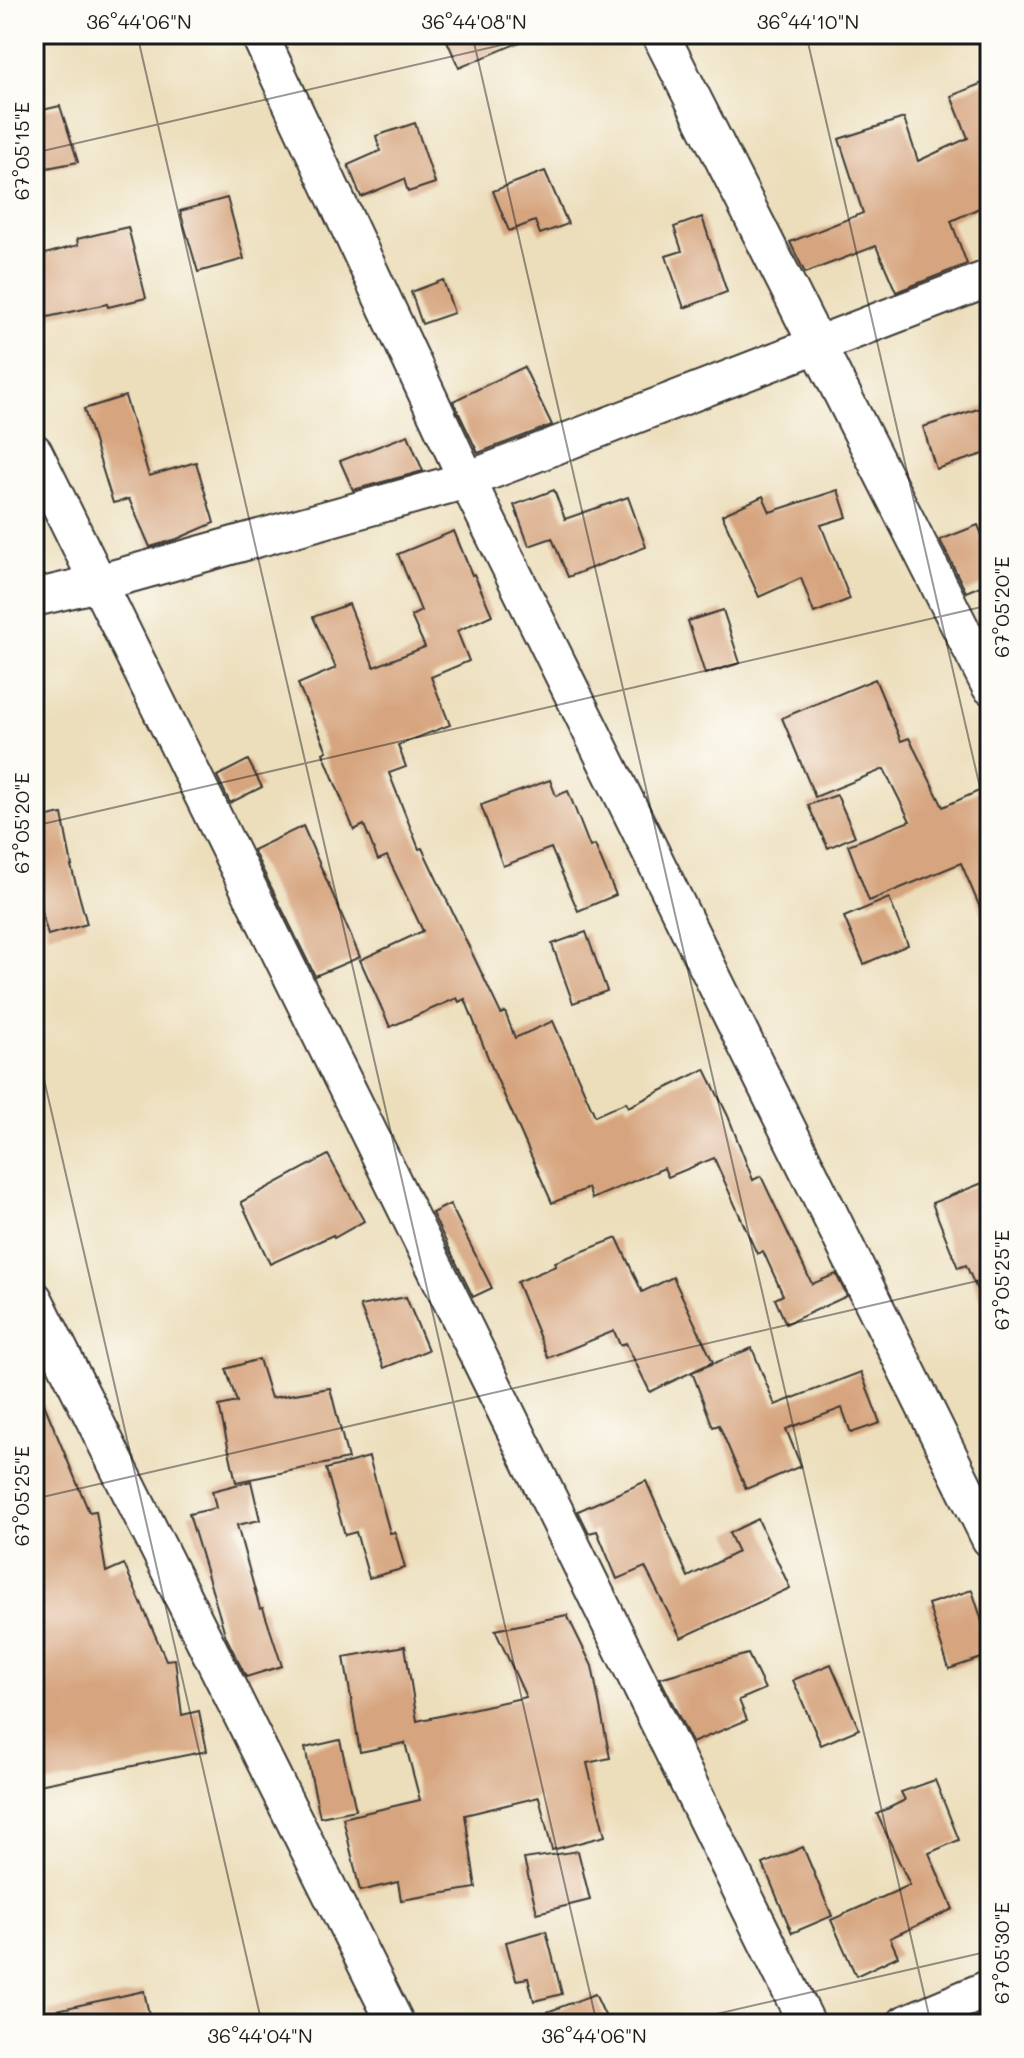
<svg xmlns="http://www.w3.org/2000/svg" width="1024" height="2058" font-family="Mali,sans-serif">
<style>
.building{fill:#d6a47e}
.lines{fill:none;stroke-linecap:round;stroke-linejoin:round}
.street-casing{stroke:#3b3934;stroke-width:40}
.street{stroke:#fff;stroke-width:36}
.ticks{fill:none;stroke:#1c1c1c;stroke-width:2;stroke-opacity:0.45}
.neatline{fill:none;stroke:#1c1c1c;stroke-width:3}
.ticks-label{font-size:20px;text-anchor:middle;fill:#1c1c1c}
</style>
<rect width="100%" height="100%" fill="#fdfcf7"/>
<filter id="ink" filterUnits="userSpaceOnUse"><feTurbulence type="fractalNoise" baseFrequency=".0125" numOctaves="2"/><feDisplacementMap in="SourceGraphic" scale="16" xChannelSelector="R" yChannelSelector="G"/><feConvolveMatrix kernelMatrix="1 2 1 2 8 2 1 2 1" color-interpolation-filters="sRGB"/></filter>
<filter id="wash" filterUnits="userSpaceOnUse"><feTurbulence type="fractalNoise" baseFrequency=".006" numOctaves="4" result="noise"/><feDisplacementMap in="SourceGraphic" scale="32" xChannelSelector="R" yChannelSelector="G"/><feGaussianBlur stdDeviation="1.8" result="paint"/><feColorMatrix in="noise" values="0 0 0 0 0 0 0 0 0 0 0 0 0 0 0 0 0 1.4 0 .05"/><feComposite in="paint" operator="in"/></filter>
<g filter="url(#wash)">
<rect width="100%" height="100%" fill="#ecdebb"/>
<g id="blocks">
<!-- building -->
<g class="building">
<path d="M444,34h95l-80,34z"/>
<path d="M990,80v123l-39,18 16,43 -71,28 -20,-46 -71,27 -15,-31 73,-29 -24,-74 65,-21 14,43 50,-23 -17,-42z"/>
<path d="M60,106l18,56 -31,6 -13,-47v-9z"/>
<path d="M415,123l20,60 -27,9 -4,-13 -43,18 -13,-32 32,-14 -4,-15z"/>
<path d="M545,171l23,53 -28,10 -5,-13 -26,10 -16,-40z"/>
<path d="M227,198l17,61 -46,13 -18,-61z"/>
<path d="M702,217l25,75 -43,16 -18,-52 16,-5 -8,-24z"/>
<path d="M128,227l18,71 -38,9 -1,-3 -73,16v-63l44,-12 -1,-6z"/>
<path d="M443,280l11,33 -32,11 -11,-32z"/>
<path d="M524,367l28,58 -74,28 -25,-52z"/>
<path d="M125,396l24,80 47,-14 18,61 -37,16 -27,8 -21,-48 -16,4 -29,-94z"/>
<path d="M990,405v47l-54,17 -13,-42z"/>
<path d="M408,435l15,36 -70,19 -13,-29z"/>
<path d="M554,490l11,29 63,-22 18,50 -78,30 -16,-39 -23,8 -15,-41z"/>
<path d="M838,490l9,27 -26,8 29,74 -36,14 -13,-35 -42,19 -37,-82 41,-19 7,16z"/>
<path d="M978,525l12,29v28l-24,10 -26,-52z"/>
<path d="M454,531l18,44 2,-1 18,41 -35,16 12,30 -38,16 19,48 -52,20 8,22 -17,6 30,76 3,-1 79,166 4,-2 10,26 38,-17 42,95 31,-14 2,5 77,-38 23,47 25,64 8,-4 51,108 24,-10 11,22 -61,28 -11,-25 8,-4 -20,-44 -6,3 -43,-96 -46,19 -4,-9 -72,31 -4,-11 -36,15 -59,-133 -28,-71 -6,3 -2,-4 -67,29 -30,-67 63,-29 -36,-75 -9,4 -14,-35 -10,5 -31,-77 4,-2 -29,-67 38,-16 -23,-51 36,-13 25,63 51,-20 -14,-31 10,-5 -23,-57z"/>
<path d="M723,610l17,53 -35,11 -17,-53z"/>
<path d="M875,679l26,62 8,-3 34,69 47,-21v145l-29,-68 -92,38 -21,-56 62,-24 -26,-52 -69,28 -33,-79z"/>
<path d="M248,760l14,27 -32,16 -13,-27z"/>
<path d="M550,780l6,16 12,-5 22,56 5,-2 21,50 -38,16 -27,-63 -48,18 -22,-61z"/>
<path d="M837,795l18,41 -27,12 -20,-43z"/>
<path d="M62,814l10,52h-1l16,58 -39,11 -14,-50v-65z"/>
<path d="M303,826l57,131 -45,19 -62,-126z"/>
<path d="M889,898l19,47 -44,19 -20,-47z"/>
<path d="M586,932l21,59 -34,12 -21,-59z"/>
<path d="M328,1155l36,66 -30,17 -1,-3 -63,29 -29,-62z"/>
<path d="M990,1180v139l-24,-54 -8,3 -26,-65z"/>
<path d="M450,1204l42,84 -19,9 -41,-84z"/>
<path d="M617,1238l25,54 31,-15 40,85 -63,30 -24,-49 -6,2 -6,-14 -66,27 -31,-76 39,-16 -1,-4z"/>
<path d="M406,1297l22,53 -44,18 -24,-62z"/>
<path d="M752,1348l23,57 86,-33 19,51 -29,10 -9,-25 -56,21 15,37 -55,23 -27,-64 -6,2 -21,-55z"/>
<path d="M259,1359l12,39 59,-10 18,71 -112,23 -17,-76 18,-4 -11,-33z"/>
<path d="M34,1380l55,132 7,-1 10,61 18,-8 42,96 9,-1 7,56 17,-4 8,40 -173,35z"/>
<path d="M369,1457l21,76 5,-1 10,36 -36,10 -13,-46 -11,3 -19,-66z"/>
<path d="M251,1481l9,39 -23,5 23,84 3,-1 19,58 -36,11 -20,-40 -37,-123 27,-6 -4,-17z"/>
<path d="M646,1481l42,96 50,-25 -9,-19 29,-14 32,69 -109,50 -36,-71 -28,12 -20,-48 -8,2 -11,-22z"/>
<path d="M972,1590l18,56v9l-41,14 -21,-65z"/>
<path d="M567,1615l25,51 18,92 -23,5 18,73 -53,14 -13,-53 -74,18 11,73 -75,12 -3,-18 -38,9 -17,-73 77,-18 -15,-57 -45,9 -16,-95 61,-11 12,75 109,-24 -31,-67z"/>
<path d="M748,1654l17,35 -26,11 8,20 -55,23 -32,-65z"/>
<path d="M831,1664l28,65 -38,16 -28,-65z"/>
<path d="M340,1740l16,70 -36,7 -15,-69z"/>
<path d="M935,1780l24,60 -30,13 24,56 -63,29 8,18 -42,20 -25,-56 79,-35 -33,-71 28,-14 -4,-8z"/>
<path d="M803,1847l29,69 -40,17 -29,-69z"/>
<path d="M578,1851l12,49 -53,13 -13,-54z"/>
<path d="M546,1931l16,63 -28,7 -6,-23 -12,2 -10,-38z"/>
<path d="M144,1991l7,33h-101l-2,-12z"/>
<path d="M595,1994l14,30h-85l-1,-3z"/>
</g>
</g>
</g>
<g filter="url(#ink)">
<use href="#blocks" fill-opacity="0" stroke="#3b3934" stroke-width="2"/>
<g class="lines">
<!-- street casing -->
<g class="street-casing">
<g id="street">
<path d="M259,34l208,446 523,1059"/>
<path d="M660,34l330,652"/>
<path d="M34,452l773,1572"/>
<path d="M34,598l64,-15 369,-103 523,-202"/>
<path d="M34,1299l362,725"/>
<path d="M905,2024l85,-36"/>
</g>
</g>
<!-- street -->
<use href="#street" class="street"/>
</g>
</g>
<!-- ticks -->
<path class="ticks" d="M137,34l460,1990M472,34l459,1990M806,34l184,797M34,153l515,-119M34,826l956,-221M34,1036l228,988M34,1499l956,-221M673,2024l317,-73"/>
<!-- margin -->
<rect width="1024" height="2058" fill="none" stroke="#fdfcf7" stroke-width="88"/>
<rect x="44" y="44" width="936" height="1970" class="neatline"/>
<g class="ticks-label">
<text x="139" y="29">36°44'06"N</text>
<text x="474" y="29">36°44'08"N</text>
<text x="808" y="29">36°44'10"N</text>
<text transform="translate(22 151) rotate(-90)" y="7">67°05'15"E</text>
<text transform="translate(1002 607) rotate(-90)" y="7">67°05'20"E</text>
<text transform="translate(22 823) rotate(-90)" y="7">67°05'20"E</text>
<text transform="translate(1002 1280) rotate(-90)" y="7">67°05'25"E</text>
<text transform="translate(22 1496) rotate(-90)" y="7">67°05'25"E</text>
<text transform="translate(1002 1953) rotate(-90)" y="7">67°05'30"E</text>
<text x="260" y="2043">36°44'04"N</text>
<text x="594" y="2043">36°44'06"N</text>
</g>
</svg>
